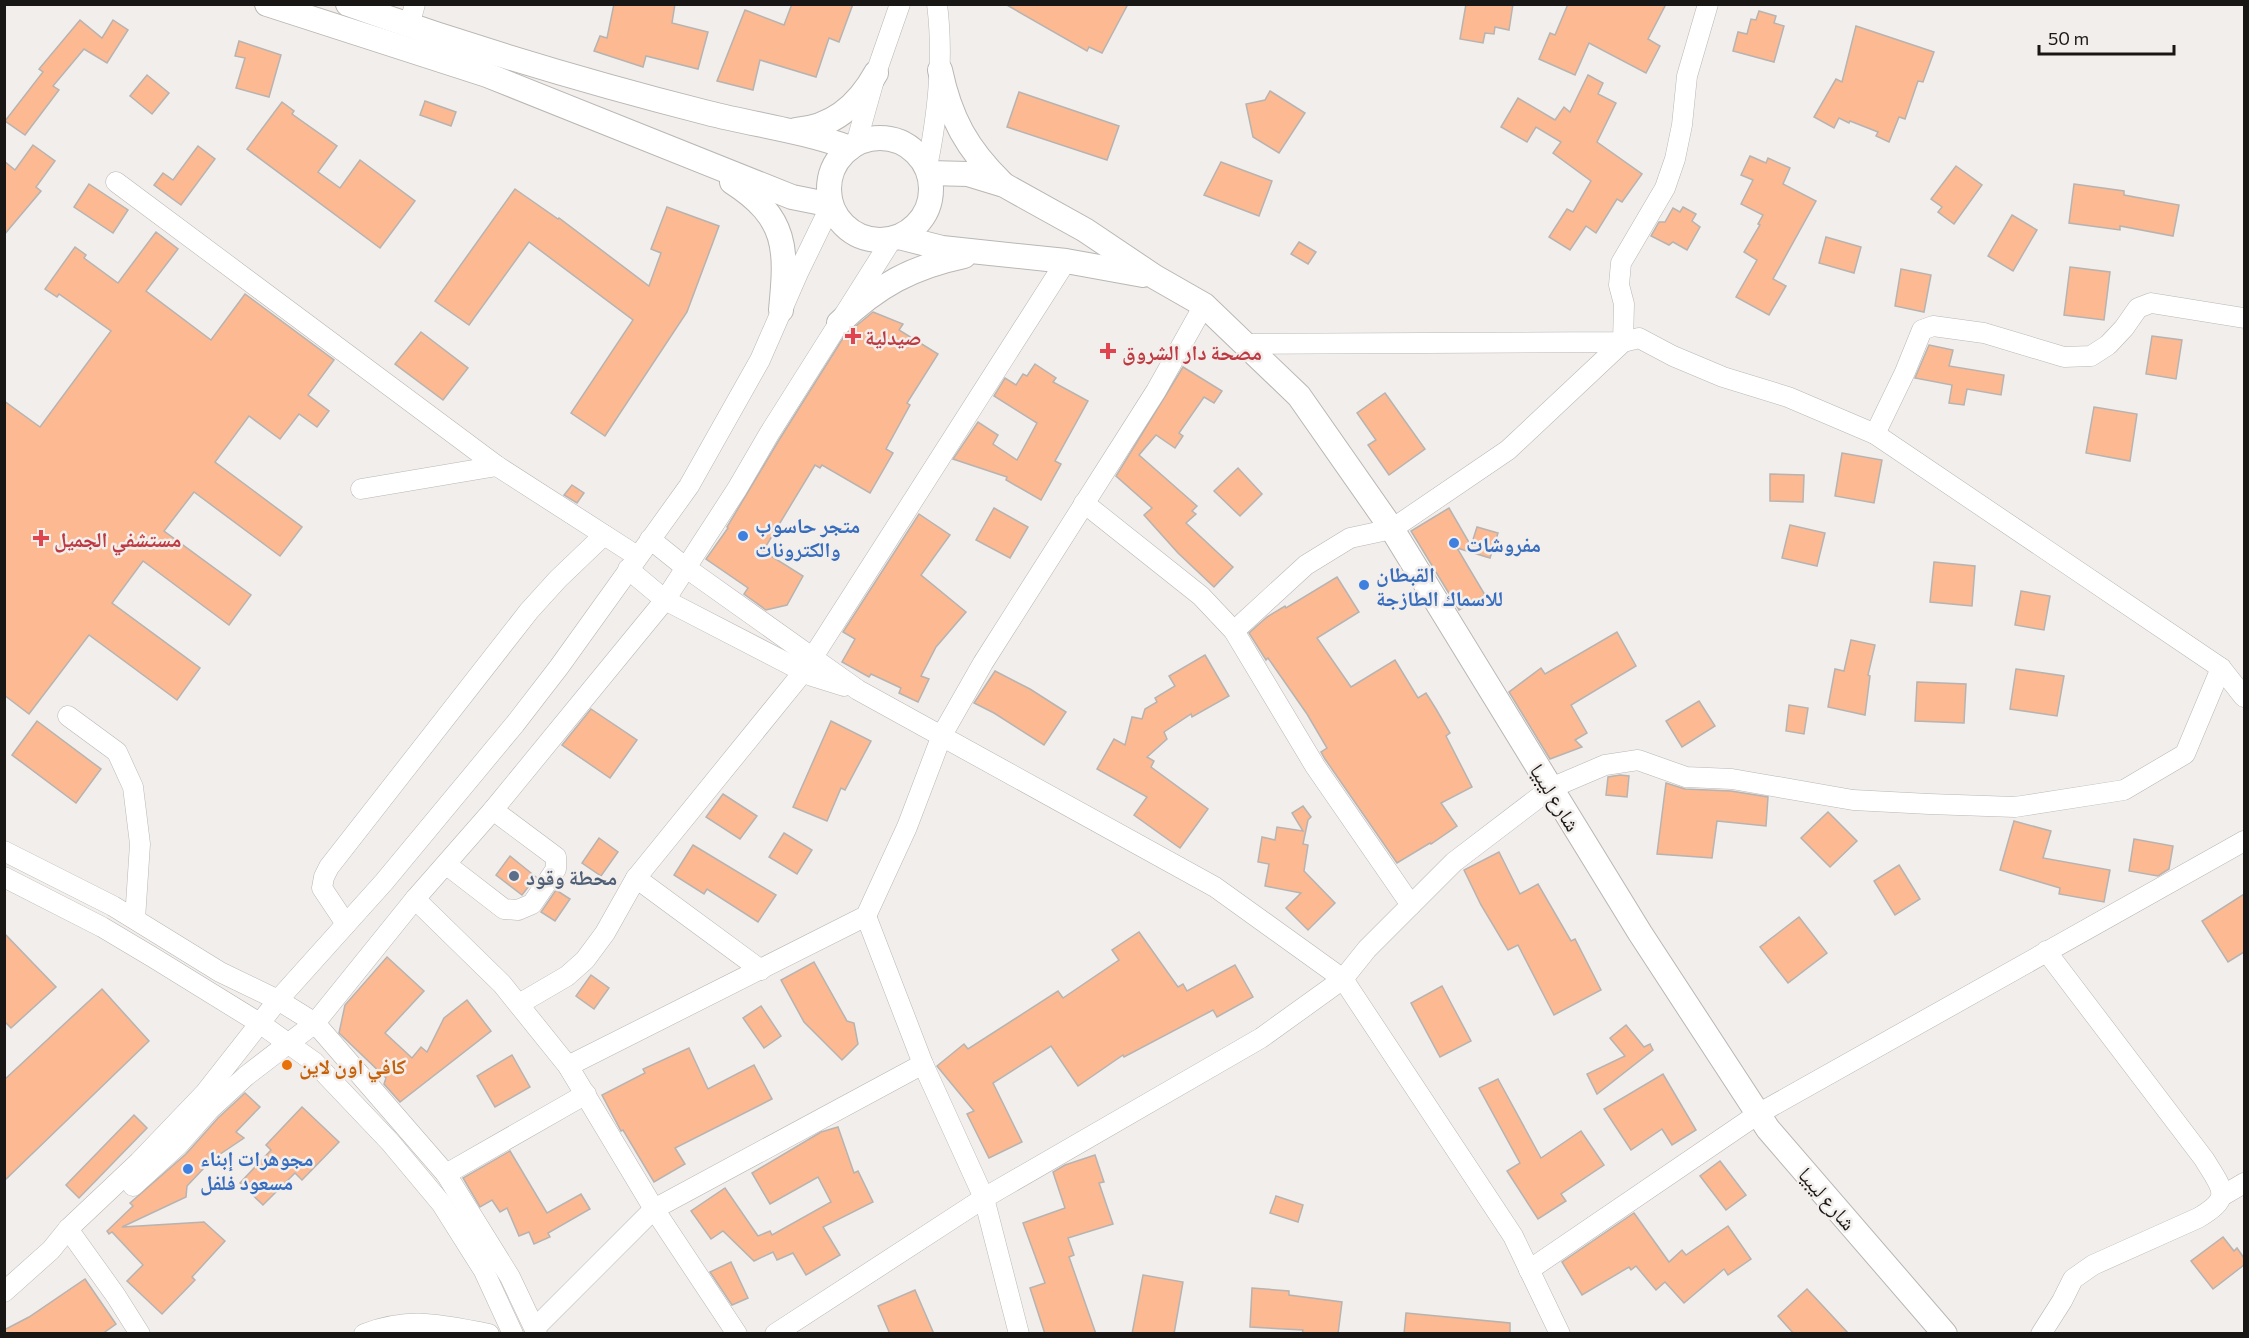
<svg xmlns="http://www.w3.org/2000/svg" width="2249" height="1338" font-family="Commissioner,'Noto Naskh Arabic',sans-serif">
<style>
.building{fill:#fcb992;stroke:#b7b3b0;stroke-width:1.5}
.lines{fill:none;stroke-linecap:round;stroke-linejoin:round}
.minor-casing{stroke:#bab6b4;stroke-width:21}
.major-casing{stroke:#bab6b4;stroke-width:26}
.minor{stroke:#fff;stroke-width:20}
.major{stroke:#fff;stroke-width:24}
.health-dot{fill:#e0444e;stroke:#f2eeeb;stroke-width:2}
.shop-dot{fill:#3f7fe0;stroke:#f2eeeb;stroke-width:2}
.service-dot{fill:#5c6f8a;stroke:#f2eeeb;stroke-width:2}
.food-dot{fill:#e8710a;stroke:#f2eeeb;stroke-width:2}
.labels{text-anchor:middle;dominant-baseline:central;stroke-width:5;stroke-linejoin:round;paint-order:stroke}
.health-label{font-size:21px;font-weight:bold;fill:#be3a42;stroke:#f2eeeb;text-anchor:start}
.shop-label{font-size:21px;font-weight:bold;fill:#366cbe;stroke:#f2eeeb;text-anchor:start}
.street-label{font-size:21px;fill:#191716;stroke:#f2eeeb}
.service-label{font-size:21px;font-weight:bold;fill:#4e5e75;stroke:#f2eeeb;text-anchor:start}
.food-label{font-size:21px;font-weight:bold;fill:#c56008;stroke:#f2eeeb;text-anchor:start}
</style>
<rect width="100%" height="100%" fill="#f2eeeb"/>
<!-- building -->
<g class="building">
<path d="M614,4h61l-3,19 36,9 -10,37 -52,-13 -3,11 -49,-16 6,-15 7,2z"/>
<path d="M792,4h61l-14,38 -10,-4 -13,39 -56,-17 -7,30 -36,-9 28,-71 39,15z"/>
<path d="M1005,4h123l-26,49 -13,-6 -2,4z"/>
<path d="M1466,4h47l-4,26 -14,-3 -1,7 -9,-1 -2,10 -23,-4z"/>
<path d="M1568,4h98l-18,35 12,7 -14,27 -57,-30 -14,32 -36,-16 11,-26 5,2z"/>
<path d="M1759,11l17,5 -2,7 10,3 -10,36 -41,-11 5,-19 9,2 4,-15 5,1z"/>
<path d="M80,20l22,18 11,-18 15,10 -21,33 -23,-14 -31,37 6,4 -34,45 -20,-14 38,-49 -4,-3z"/>
<path d="M1856,26l78,26 -11,30 -5,-1 -13,38 -6,-2 -10,25 -13,-6 2,-4 -28,-11 -1,2 -10,-5 -5,10 -20,-11 22,-38 6,3z"/>
<path d="M239,41l42,14 -12,42 -33,-9 9,-30 -10,-2z"/>
<path d="M147,75l22,18 -17,21 -22,-18z"/>
<path d="M1588,75l15,8 -5,11 18,9 -19,39 45,32 -20,28 -5,-3 -21,34 -10,-7 -16,24 -21,-13 18,-28 6,3 18,-31 -38,-28 8,-11 -25,-15 -9,15 -26,-15 17,-29 37,22 9,-13 6,5z"/>
<path d="M1270,91l35,22 -26,40 -26,-16 -7,-33 19,-4z"/>
<path d="M1019,92l100,34 -12,34 -100,-33z"/>
<path d="M425,101l31,11 -5,14 -31,-11z"/>
<path d="M282,102l12,9 -2,3 45,32 -19,26 22,16 20,-28 55,41 -35,47 -133,-99z"/>
<path d="M33,145l22,16 -19,26 5,4 -37,44v-74l11,9z"/>
<path d="M198,146l17,13 -34,46 -27,-20 9,-12 10,7z"/>
<path d="M1750,156l16,7 2,-5 22,10 -7,16 33,17 -43,78 13,7 -17,29 -33,-18 21,-37 -13,-8 16,-27 -2,-1 5,-9 -22,-11 12,-24 -12,-5z"/>
<path d="M1221,162l51,19 -13,35 -55,-21z"/>
<path d="M1956,166l26,19 -28,39 -16,-12 4,-5 -11,-8z"/>
<path d="M89,184l39,26 -15,23 -39,-26z"/>
<path d="M2074,184l50,7v4l55,10 -6,31 -53,-10v4l-51,-7z"/>
<path d="M515,189l43,30 1,-1 90,68 12,-33 -10,-4 16,-42 52,19 -32,86 -82,124 -34,-23 62,-93 -104,-78 -60,83 -34,-24z"/>
<path d="M1683,207l13,7 -4,7 8,6 -13,23 -14,-8 -4,3 -18,-9 8,-14h6l8,-14 7,4z"/>
<path d="M2012,215l25,15 -24,41 -25,-15z"/>
<path d="M156,232l22,17 -32,42 65,49 34,-46 89,66 -26,35 21,16 -12,16 -18,-13 -19,25 -31,-23 -34,46 87,65 -22,29 -86,-64 -30,39 87,64 -22,30 -86,-64 -31,42 88,65 -23,32 -88,-65 -60,79 -25,-19v-294l36,26 71,-96 -52,-37 -2,3 -12,-8 30,-42 11,8 -2,3 34,25z"/>
<path d="M1826,237l35,10 -7,26 -35,-10z"/>
<path d="M1299,242l17,10 -8,12 -17,-10z"/>
<path d="M2070,267l40,5 -6,48 -40,-5z"/>
<path d="M1901,269l30,6 -7,37 -29,-6z"/>
<path d="M873,312l30,12 -4,6 39,24 -31,49 3,2 -24,44 7,4 -23,40 -48,-28 -2,3 -5,-3 -52,86 40,25 -16,29 -21,5 -22,-16 4,-6 -42,-29 22,-31 -1,-1 52,-87 66,-105z"/>
<path d="M421,332l47,36 -25,32 -48,-36z"/>
<path d="M2152,336l30,4 -6,39 -30,-5z"/>
<path d="M1929,345l24,5 -4,16 55,9 -3,20 -34,-6 -3,16 -15,-2 3,-18 -37,-7z"/>
<path d="M1035,364l21,14 -3,4 35,19 -33,60 6,3 -20,36 -35,-20 1,-3 -54,-18 25,-37 20,13 -5,9 24,16 20,-37 -43,-27 11,-18 11,7 7,-11 4,2z"/>
<path d="M1183,367l39,24 -8,12 -10,-6 -25,36 4,3 -8,12 -19,-13 -17,20 58,51 -5,5 4,3 -10,9 47,44 -19,20 -36,-34 -34,-38 8,-7 -36,-32z"/>
<path d="M1385,393l40,56 -36,26 -21,-30 8,-5 -19,-27z"/>
<path d="M2094,407l43,7 -7,47 -44,-8z"/>
<path d="M1842,453l40,7 -8,43 -39,-7z"/>
<path d="M1238,468l24,26 -22,22 -26,-25z"/>
<path d="M1770,474l34,1 -1,27 -33,-1z"/>
<path d="M572,485l12,8 -7,10 -13,-8z"/>
<path d="M994,508l34,19 -18,31 -34,-18z"/>
<path d="M1449,508l22,38 6,-19 21,6 -8,25 -33,-10 28,47 -26,15 -48,-79z"/>
<path d="M919,514l31,21 -29,40 45,37 -30,35 -15,29 8,3 -11,23 -19,-9 2,-5 -30,-14 -2,3 -27,-15 13,-23 -12,-7z"/>
<path d="M1790,525l35,8 -8,33 -35,-8z"/>
<path d="M1934,562l41,4 -3,40 -42,-4z"/>
<path d="M1337,577l22,35 -42,26 34,49 44,-27 23,38 8,-5 10,16 14,24 -4,3 26,51 -31,16 16,23 -26,18 -1,-1 -33,20 -72,-104 -4,-7 6,-4 -20,-34 -39,-56 -2,2 -17,-27 18,-16 18,-11 1,2z"/>
<path d="M2021,591l29,5 -6,34 -29,-5z"/>
<path d="M1617,632l19,34 -65,39 16,28 -12,7 7,7 -32,12 -41,-67 32,-24 4,6z"/>
<path d="M1851,640l24,5 -7,30 2,1 -5,39 -37,-8 7,-38 9,2z"/>
<path d="M1205,655l24,41 -37,21 -1,-3 -27,18 3,7 -20,18 7,4 -3,6 57,42 -28,39 -46,-33 13,-18 -50,-28 17,-30 11,6 7,-28 10,2 3,-10 12,-7 -2,-4 20,-12 -6,-10z"/>
<path d="M2016,669l48,7 -7,40 -47,-7z"/>
<path d="M995,671l35,18 36,23 -22,33 -50,-32 -20,-10z"/>
<path d="M1917,682l49,2 -2,39 -49,-2z"/>
<path d="M1699,701l16,25 -33,21 -16,-26z"/>
<path d="M1789,705l19,3 -4,26 -18,-3z"/>
<path d="M591,709l46,31 -27,38 -48,-33z"/>
<path d="M37,721l64,48 -25,34 -64,-48z"/>
<path d="M831,721l40,20 -26,49 -4,-2 -14,33 -34,-14z"/>
<path d="M1620,775l9,1 -2,21 -21,-2 2,-18z"/>
<path d="M1666,783l19,6 46,2 37,6 -2,29 -49,-5 -5,37 -55,-4z"/>
<path d="M723,794l34,22 -17,23 -34,-22z"/>
<path d="M1303,806l8,11 -3,3 -5,24 5,1 -4,26 31,32 -27,27 -22,-22 15,-15 -36,-7 4,-22 -11,-2 4,-25 13,3 2,-13 26,4 -11,-18z"/>
<path d="M1828,812l29,29 -27,26 -29,-29z"/>
<path d="M2014,821l37,10 -8,27 67,12 -6,32 -45,-8 1,-6 -60,-18z"/>
<path d="M784,833l28,17 -15,24 -28,-17z"/>
<path d="M599,838l19,14 -17,24 -19,-13z"/>
<path d="M2134,839l39,7 -4,23 -11,7 -29,-5z"/>
<path d="M693,845l83,50 -18,27 -51,-33 -3,5 -30,-19z"/>
<path d="M1499,852l21,42 18,-10 33,57 4,-2 26,51 -47,25 -36,-70 -10,5 -27,-45 -17,-35z"/>
<path d="M510,856l26,21 -14,18 -26,-20z"/>
<path d="M1899,865l21,34 -25,16 -21,-34z"/>
<path d="M556,890l14,9 -15,22 -14,-9z"/>
<path d="M2244,894v58l-16,10 -26,-41z"/>
<path d="M1799,917l28,36 -39,30 -28,-36z"/>
<path d="M1139,932l39,55 5,-3 4,7 48,-26 18,32 -36,20 -4,-7 -89,47 -1,-2 -45,31 -27,-40 -58,37 29,59 -33,16 -22,-44 7,-3 -37,-45 27,-22 4,5 90,-58 5,7 56,-38 -7,-10z"/>
<path d="M4,933l52,54 -45,41 -7,-7z"/>
<path d="M387,957l37,34 -39,42 27,25 9,-11 6,5 17,-34 23,-18 24,31 -91,71 -16,-18 2,-6 -47,-45 6,-28z"/>
<path d="M814,962l33,59 7,2 4,21 -16,16 -38,-38 -23,-42z"/>
<path d="M591,975l18,13 -15,21 -18,-13z"/>
<path d="M1442,986l29,55 -31,16 -29,-54z"/>
<path d="M102,989l47,52 -145,140v-101z"/>
<path d="M761,1006l20,30 -17,12 -21,-30z"/>
<path d="M1626,1025l18,22 6,-3 3,6 -56,44 -10,-20 38,-18 -15,-18z"/>
<path d="M689,1048l19,41 46,-24 18,34 -97,49 10,16 -31,18 -31,-52 -2,1 -19,-36 43,-22 -2,-4z"/>
<path d="M512,1055l18,32 -35,20 -18,-31z"/>
<path d="M1663,1074l33,56 -24,15 -10,-16 -31,21 -27,-41z"/>
<path d="M1498,1079l43,79 40,-27 23,34 -43,29 5,7 -28,18 -31,-48 13,-8 -41,-75z"/>
<path d="M245,1093l15,14 -24,25 8,6 -43,29 2,2 -16,17 -1,11 -64,30 82,-5 21,19 -33,36 3,3 -33,34 -35,-33 16,-16 -31,-33 -3,2 -2,-3 26,-25 -3,-3 56,-49 32,-36z"/>
<path d="M302,1107l37,35 -37,38 -7,-7 -32,32 -23,-22 31,-33 -5,-5z"/>
<path d="M134,1115l13,13 -68,70 -13,-13z"/>
<path d="M838,1127l16,46 4,-2 15,31 -50,25 17,28 -34,20 -13,-22 -16,7 -4,-8 -19,9 -31,-30 -12,8 -20,-28 34,-23 33,48 12,-5 2,4 59,-33 -13,-25 -48,27 -18,-31 69,-41z"/>
<path d="M510,1151l37,62 34,-19 9,15 -42,24 2,4 -16,7 -5,-12 -10,4 -12,-28 -7,4 -8,-12 -12,7 -17,-29z"/>
<path d="M1095,1155l9,27 -5,1 14,41 -45,14 6,17 -5,2 27,77h-51l-15,-46 15,-5 -22,-60 42,-15 -12,-36 12,-7z"/>
<path d="M1720,1161l26,34 -20,15 -26,-34z"/>
<path d="M1276,1196l27,9 -5,17 -28,-9z"/>
<path d="M1634,1213l35,49 13,-12 4,5 42,-29 23,33 -23,16 -4,-6 -40,34 -19,-21 -9,8 -20,-24 -5,4 -2,-3 -47,28 -20,-33z"/>
<path d="M2223,1237l11,14 3,-3 7,10v7l-31,24 -22,-28z"/>
<path d="M731,1262l17,36 -16,7 -22,-33z"/>
<path d="M1143,1275l40,7 -9,52h-42z"/>
<path d="M85,1279l31,45 -14,10h-98v-4l25,-13z"/>
<path d="M1252,1288l37,3v4l53,7 -4,32h-36l1,-4 -53,-3z"/>
<path d="M1807,1289l42,45h-55l-16,-18z"/>
<path d="M915,1290l19,44h-44l-12,-28z"/>
<path d="M1406,1313l104,10v11h-106z"/>
</g>
<g class="lines">
<!-- minor casing -->
<g class="minor-casing">
<g id="minor">
<path d="M409,26l6,-22"/>
<path d="M856,144l20,-71 24,-69"/>
<path d="M927,167c11,-53 17,-108 10,-163"/>
<path d="M116,182l381,284 140,90"/>
<path d="M1246,344l377,-2 1,-38 -5,-19 2,-22 44,-75 10,-29 7,-34 5,-49 21,-72"/>
<path d="M1875,434l30,-62 17,-42 11,-4 51,7 80,24 27,-1 17,-11 16,-17 14,-20 13,-5 93,15"/>
<path d="M361,489l136,-23"/>
<path d="M1084,503l117,93 33,35 81,135 96,139"/>
<path d="M650,539l35,28 173,123 357,197 128,92 170,257 47,98"/>
<path d="M628,569l37,31 147,76 32,10"/>
<path d="M1234,631l72,-66 44,-27 42,-9 116,-79 115,-108 16,-4 34,18 50,21 65,20 87,37 346,234 23,29"/>
<path d="M68,716l49,36 16,35 7,57 -5,75"/>
<path d="M4,851l109,55 107,66 58,28 37,23 131,151 64,103 27,57"/>
<path d="M447,865l57,44 14,1 14,-6 24,-35v-12l-63,-47"/>
<path d="M4,877l98,50 52,31 107,66 53,38 76,80 51,61 43,68 29,63"/>
<path d="M636,878l125,92"/>
<path d="M415,899l87,85 66,82 86,143 83,125"/>
<path d="M866,916l57,148 61,134 35,136"/>
<path d="M346,924l-24,-36 2,-11 5,-10 200,-256 29,-32 46,-44"/>
<path d="M519,1004l48,-28 18,-16 20,-27 31,-55 168,-207 262,-410"/>
<path d="M568,1066l298,-150 41,-89 35,-92 41,-72 173,-272 48,-86"/>
<path d="M446,1174l140,-80"/>
<path d="M133,1186l45,-41 31,-35 37,-34 69,-53 100,-124 78,-89 172,-210 72,-111 32,-55 123,-195"/>
<path d="M2222,1196l22,-13"/>
<path d="M68,1229l48,67 24,38"/>
<path d="M1529,1270l229,-156 486,-273"/>
<path d="M4,1292l47,-42 17,-21 71,-67 66,-69 73,-93 106,-118 131,-158 44,-57 130,-181 71,-126 38,-87 33,-68"/>
<path d="M535,1328l119,-119 269,-145"/>
<path d="M364,1334c48,-18 78,-9 125,0"/>
<path d="M775,1334l209,-136 277,-160 82,-59 24,-30 87,-87 97,-74 54,-23 33,-5 48,17 46,2 121,21 76,4 86,3 109,-17 61,-36 36,-86"/>
<path d="M2041,1334l21,-33 11,-22 20,-14 105,-47c36,-21 24,-29 6,-59l-158,-208"/>
</g>
</g>
<!-- major casing -->
<g class="major-casing">
<g id="major">
<path d="M267,4l220,71 305,122 25,5 13,-2"/>
<path d="M348,4c118,42 238,78 360,109 47,12 96,18 142,35"/>
<path d="M940,70c10,48 27,79 62,113"/>
<path d="M796,130c37,-3 63,-26 80,-57"/>
<circle cx="880" cy="189" r="51"/>
<path d="M929,173l39,1 36,11 81,45 70,47 49,28 95,91 93,133 248,404 128,196 177,205"/>
<path d="M732,182c56,36 55,67 49,128"/>
<path d="M899,237l43,11 124,13 77,14"/>
<path d="M839,323c38,-37 73,-56 125,-67"/>
</g>
</g>
<!-- minor -->
<use href="#minor" class="minor"/>
<!-- major -->
<use href="#major" class="major"/>
</g>
<!-- markers -->
<g class="health-dot">
<path d="M850 327h6v6h6v6h-6v6h-6v-6h-6v-6h6z"/>
<path d="M1105 342h6v6h6v6h-6v6h-6v-6h-6v-6h6z"/>
<path d="M38 529h6v6h6v6h-6v6h-6v-6h-6v-6h6z"/>
</g>
<g class="shop-dot">
<circle cx="743" cy="536" r="6"/>
<circle cx="1454" cy="543" r="6"/>
<circle cx="1364" cy="585" r="6"/>
<circle cx="188" cy="1169" r="6"/>
</g>
<circle class="service-dot" cx="514" cy="876" r="6"/>
<circle class="food-dot" cx="287" cy="1065" r="6"/>
<g class="labels">
<!-- health labels -->
<g class="health-label">
<text x="865" y="336">صيدلية</text>
<text x="1122" y="351">مصحة دار الشروق</text>
<text x="54" y="538">مستشفي الجميل</text>
</g>
<!-- shop labels -->
<g class="shop-label">
<text x="755" y="524">متجر حاسوب<tspan x="755" dy="24">والكترونات</tspan></text>
<text x="1466" y="543">مفروشات</text>
<text x="1376" y="573">القبطان<tspan x="1376" dy="24">للاسماك الطازجة</tspan></text>
<text x="200" y="1157">مجوهرات إبناء<tspan x="200" dy="24">مسعود فلفل</tspan></text>
</g>
<!-- street labels -->
<g class="street-label">
<text transform="translate(1556 797) rotate(58)">شارع ليبيا</text>
<text transform="translate(1828 1198) rotate(49)">شارع ليبيا</text>
</g>
<!-- service labels -->
<g class="service-label">
<text x="526" y="876">محطة وقود</text>
</g>
<!-- food labels -->
<g class="food-label">
<text x="299" y="1065">كافي اون لاين</text>
</g>
</g>
<!-- border -->
<rect width="2249" height="1338" fill="none" stroke="#191716" stroke-width="12"/>
<!-- scale -->
<path d="M2039 45v9h135v-9" fill="none" stroke="#191716" stroke-width="3"/>
<text x="2048" y="45" font-size="18" fill="#191716" stroke="#f2eeeb" stroke-width="4.5" paint-order="stroke">50 m</text>
</svg>
